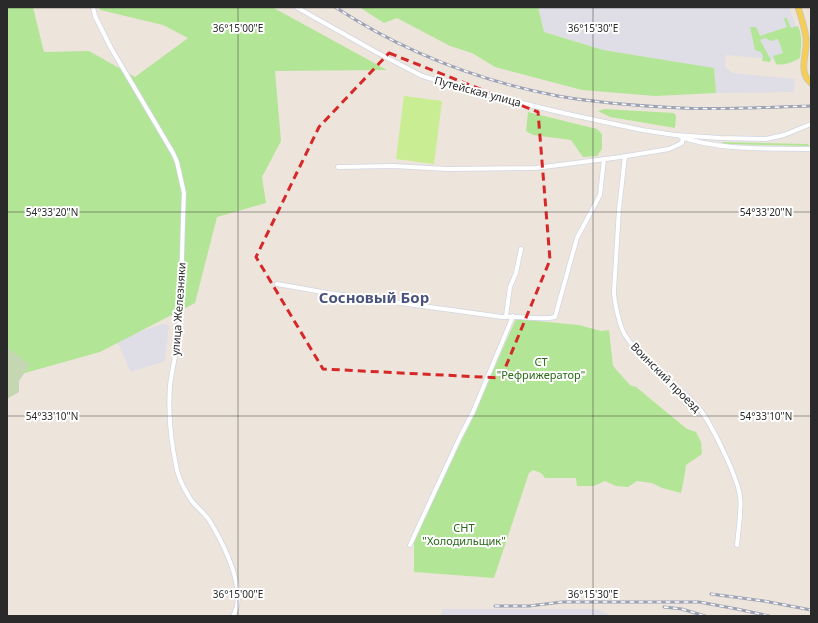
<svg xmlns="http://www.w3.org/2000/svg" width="818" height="623" font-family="'Noto Sans',sans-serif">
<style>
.industrial{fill:#dfdde5}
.green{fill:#b3e596}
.cemetery{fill:#c5d7b2}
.pitch{fill:#c8ed92}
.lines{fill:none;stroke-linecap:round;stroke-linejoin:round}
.minor-casing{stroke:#d1d5e4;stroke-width:5.5}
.major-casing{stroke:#c8c8c8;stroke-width:7}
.minor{stroke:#fff;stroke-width:4}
.major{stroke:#f5cd59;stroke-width:5.5}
.rail-casing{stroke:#9ea2b5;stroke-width:3}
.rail{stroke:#fff;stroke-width:1.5;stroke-dasharray:4.5;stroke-linecap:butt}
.marked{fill:none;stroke:#d62828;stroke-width:3;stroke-dasharray:8 5;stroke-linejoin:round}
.ticks{fill:none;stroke:#2a2a2a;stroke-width:1;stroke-opacity:0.45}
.labels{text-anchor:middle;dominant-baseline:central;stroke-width:4;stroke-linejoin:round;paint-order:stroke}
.street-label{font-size:11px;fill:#2a2a2a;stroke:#fff}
.park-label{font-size:11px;fill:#2a6a18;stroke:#fff}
.district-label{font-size:15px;font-weight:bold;fill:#49537c;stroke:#fff}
.ticks-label{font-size:10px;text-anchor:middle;fill:#2a2a2a;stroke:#fff;stroke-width:4;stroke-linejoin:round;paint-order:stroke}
</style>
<rect width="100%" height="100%" fill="#ede5dc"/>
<!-- industrial -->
<g class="industrial">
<path d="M538,7h251l10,27 -20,26 -53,-5 -1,12 8,6 62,6 -1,13 -78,1 -2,-25 -111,-18 -59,-18z"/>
<path d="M163,324l6,1 -4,36 -34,11 -15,-33z"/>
<path d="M443,609h154l15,7h-172z"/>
</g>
<!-- green -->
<g class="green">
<path d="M7,7h26l11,45 45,-1 46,26 53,-39 -25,-13 -63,-15 -1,-3h173l115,63 -112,1 6,70 -19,36 4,26 -49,14 -22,86 -95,49 -93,26z"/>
<path d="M359,7h179l6,25 59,18 111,18 2,25 -61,3 -73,-6 -87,-23 -23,-14 -22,-7 -53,-28 -13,5z"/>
<path d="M786,17l5,11 7,-2c5,10 3,21 2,32 -7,4 -16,8 -24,6l-3,-8 10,-3 -5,-14 -7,2 -6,-3 -5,2 11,20 -1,2 -8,-1 1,-5 -2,-4 -6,-2 -5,-23h6l4,9 27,-9 -3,-8z"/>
<path d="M604,109l70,4 2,3 -1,12 -65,-11 -12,-6z"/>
<path d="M528,112l69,17 5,5v15l-5,7 -14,1 -12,-17 -38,-5 -7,-4z"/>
<path d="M721,142l87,2 1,2 -84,-2z"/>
<path d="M516,319l63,6 22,6 8,-1 4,36 17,19 6,2 51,42 9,3 5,10 1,12 -16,11 -2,14 -3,14 -19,-5 -10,-5 -15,-2 -9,6 -12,-1 -11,-5 -11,5h-17l-1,-8h-31l-4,-5 -8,-3 -4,3 -35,105 -80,-6v-32l54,-113z"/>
</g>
<!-- cemetery -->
<path class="cemetery" d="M7,347l23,18 -11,16v11l-12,7z"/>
<!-- pitch -->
<path class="pitch" d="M404,96l38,5 -8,63 -38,-5z"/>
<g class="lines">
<!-- minor casing -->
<g class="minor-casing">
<g id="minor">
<path d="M93,7l2,9 16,32 62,105 4,9 7,31c-2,45 -2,91 -5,136 -1,19 -7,38 -9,57 -2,27 1,57 7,84 2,9 9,22 14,30 6,8 15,14 20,23 13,22 37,69 22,93"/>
<path d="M296,7l80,45 46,24 59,17 82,20 79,17 33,5 45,3 46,1 18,-4 27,-11"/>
<path d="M681,137c41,14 87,11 130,12"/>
<path d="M625,156l-6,53 -5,82c0,11 6,36 11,44 17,27 50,48 72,71 13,14 40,70 43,90 2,11 -2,37 -3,49"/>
<path d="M338,167l55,-1 55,3 88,-1 85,-11 48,-8 13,-6 1,-5"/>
<path d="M277,284l51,9 174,24c18,-2 36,4 53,0l22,-79 23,-43 4,-36"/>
<path d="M506,316l4,-29 6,-14 5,-24"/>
<path d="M410,545l50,-108 13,-25 40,-96"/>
</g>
</g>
<!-- major casing -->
<g class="major-casing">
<path id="major" d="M798,7c3,10 7,21 8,31 2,16 -9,33 5,45"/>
</g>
<!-- minor -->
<use href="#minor" class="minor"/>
<!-- major -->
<use href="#major" class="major"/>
<!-- rail casing -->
<g class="rail-casing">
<g id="rail">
<path d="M335,7c67,44 144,74 223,89 40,7 82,10 123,12 43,2 87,-1 130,-2"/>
<path d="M711,594l53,7 47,9"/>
<path d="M495,606h34l33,-4h137l38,7 32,7"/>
<path d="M664,607l18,2 23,7"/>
</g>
</g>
<!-- rail -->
<use href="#rail" class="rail"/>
</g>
<!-- marked area -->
<path class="marked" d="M389,53l149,59 12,148 -49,118 -178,-9 -67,-112 63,-130z"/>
<!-- ticks -->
<path class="ticks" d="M238,7v609M593,7v609M7,8h804M7,212h804M7,416h804"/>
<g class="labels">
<!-- street labels -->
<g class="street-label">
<text transform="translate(478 91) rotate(15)">Путейская улица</text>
<text transform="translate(178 309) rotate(-86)">улица Железняки</text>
<text transform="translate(666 377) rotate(45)">Воинский проезд</text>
</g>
<!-- park labels -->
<g class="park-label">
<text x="541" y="361">СТ<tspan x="541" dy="13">"Рефрижератор"</tspan></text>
<text x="464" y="527">СНТ<tspan x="464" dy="13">"Холодильщик"</tspan></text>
</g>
<!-- district labels -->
<g class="district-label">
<text x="374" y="297">Сосновый Бор</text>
</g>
</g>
<g class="ticks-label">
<text x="238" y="32">36°15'00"E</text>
<text x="593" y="32">36°15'30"E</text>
<text x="52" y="216">54°33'20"N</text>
<text x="766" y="216">54°33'20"N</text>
<text x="52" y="420">54°33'10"N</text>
<text x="766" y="420">54°33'10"N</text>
<text x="238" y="598">36°15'00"E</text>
<text x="593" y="598">36°15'30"E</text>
</g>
<!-- border -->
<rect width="818" height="623" fill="none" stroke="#2a2a2a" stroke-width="16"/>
</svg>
